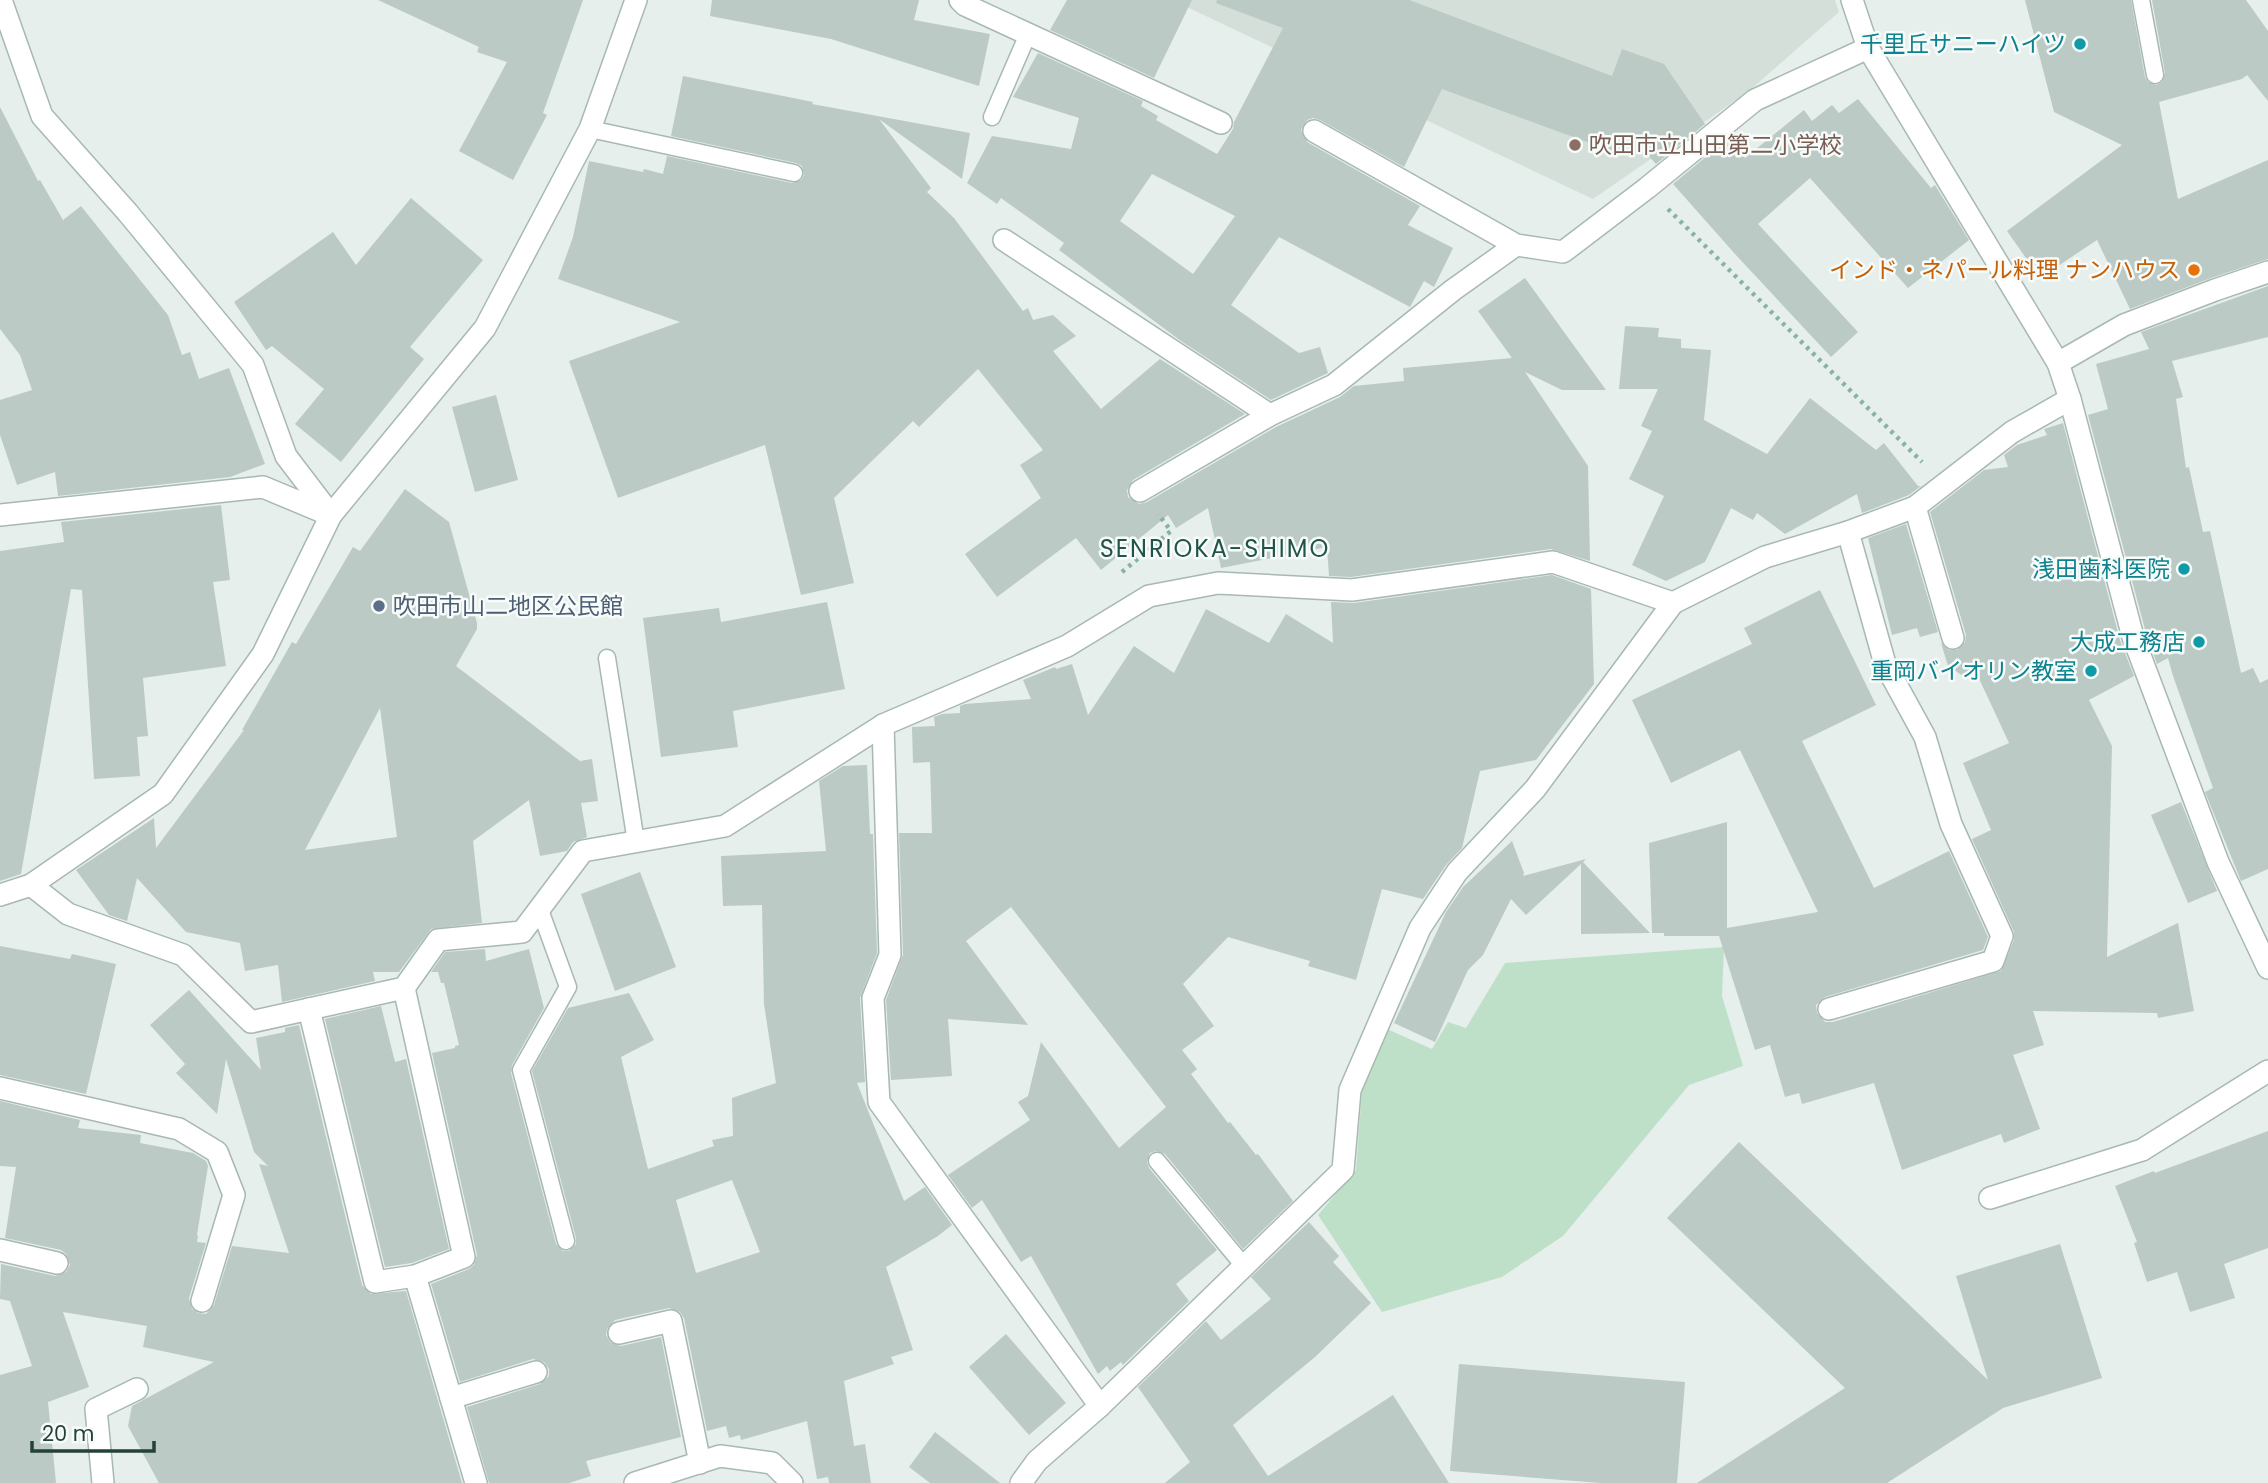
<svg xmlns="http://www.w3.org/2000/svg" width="2268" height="1483" font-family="Poppins,'Noto Sans JP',sans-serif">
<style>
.built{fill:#d4dfda}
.green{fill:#bfe0c8}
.building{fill:#bbcac4;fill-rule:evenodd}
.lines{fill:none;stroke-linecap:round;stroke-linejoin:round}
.lane-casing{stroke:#a8b8b2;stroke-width:19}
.street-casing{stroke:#a8b8b2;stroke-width:24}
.path{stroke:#86b3a5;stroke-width:4.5;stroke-dasharray:3.5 5;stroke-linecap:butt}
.lane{stroke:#fff;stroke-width:16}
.street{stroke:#fff;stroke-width:21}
.culture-dot{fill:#0f9aa8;stroke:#f7fbf9;stroke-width:2.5}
.education-dot{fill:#8d6e63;stroke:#f7fbf9;stroke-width:2.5}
.food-dot{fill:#e8710a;stroke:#f7fbf9;stroke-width:2.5}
.service-dot{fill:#5c6f8a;stroke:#f7fbf9;stroke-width:2.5}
.labels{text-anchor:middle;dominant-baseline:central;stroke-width:5;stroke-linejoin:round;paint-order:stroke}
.culture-label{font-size:23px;fill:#0d838f;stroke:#f7fbf9;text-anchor:end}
.education-label{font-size:23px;fill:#785e54;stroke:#f7fbf9;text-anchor:start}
.food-label{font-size:23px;fill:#c56008;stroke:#f7fbf9;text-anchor:end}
.service-label{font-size:23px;fill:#4e5e75;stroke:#f7fbf9;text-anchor:start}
.neighbourhood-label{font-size:24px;letter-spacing:2px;fill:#1f5548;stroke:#f7fbf9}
</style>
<rect width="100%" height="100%" fill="#e6efeb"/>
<!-- built -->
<path class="built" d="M1172,0h663l4,12 -90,79 -156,108z"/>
<!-- green -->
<path class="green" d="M1724,947l-2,49 21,70 -54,19 -126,151 -61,41 -120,35 -64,-97 38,-45 6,-80 25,-61 45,20 16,-27 18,6 39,-65z"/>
<!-- building -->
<g class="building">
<path d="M378,0h205l-40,113 4,2 -34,65 -54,-29 48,-89 -30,-10 2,-5z"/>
<path d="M712,0h207l-5,20 76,14 -11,52 -148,-47 -121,-23z"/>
<path d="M1067,0h125l-38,78 -104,-48z"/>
<path d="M1217,0h192l203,76 10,-27 42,15 41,60 -49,40 -28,-31 -8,21 -178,-65 -38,78 -84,-47 -7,-2 -6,2 -6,10 6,12 113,64 -12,19 45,23 -19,39 -10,-6 -14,26 -131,-70 -48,68 68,48 21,-6 8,26 -57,27 -90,-59 -122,-91 5,-7 -63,-45 -4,6 -30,-21 25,-47 79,13 8,-31 -66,-21 25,-44 105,48 -2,5 17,10 -2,4 61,34 16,-25 1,-7 49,-94 -67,-25zM1152,174l83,42 -42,58 -73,-53z"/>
<path d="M2025,0h106l14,77 3,5 8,3 6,-3 3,-9 -13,-73h94l22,31v70l-21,-26 -5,4 -83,23 19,97 90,-39v99l-57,19 -81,31 -33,-69 -57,38 -33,-47 115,-86 -68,-33z"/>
<path d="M683,76l130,26 -1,2 158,29 -8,46 -83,-60 52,69 -4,4 27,26 69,93 5,-3 5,12 20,-5 23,21 -23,15 48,58 59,-50 85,55 -112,66 -6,10 1,7 11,7 8,-2 129,-75 64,-30 14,-11 50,-5 -1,-13 109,-10 -34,-47 47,-33 81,112h-44l-37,-18 63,94 2,95 -39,-12 -200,28 -22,-1 -2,-29 -106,21 -13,-60 -32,20 -8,-13 -67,55 -25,-32 -79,59 -32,-43 76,-56 -21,-33 23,-15 -65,-81 -59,58 -6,-6 -79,77 20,85 -53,12 -36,-150 -147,53 -49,-137 111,-39 -122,-43 15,-42 16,-76 54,11 1,-3 19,5 4,-18 125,27 9,-3 3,-5 -2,-9 -6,-3 -125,-27z"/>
<path d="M1858,99l73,89 4,-3 34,55 -61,48 -98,-110 -52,46 100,108 -27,25 -96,-103 -62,-70 46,-38 2,2 9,-7 15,17 59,-48 8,11 20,-16 7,8z"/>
<path d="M0,107l38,74 2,-1 23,40 18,-14 87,109 14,40 8,-3 9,27 30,-11 36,96 -35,13 -172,19 -3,-24 -38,13 -17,-50v-35l32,-10 -12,-35 -20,-26z"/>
<path d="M411,198l72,62 -73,87 14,12 -83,103 -46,-38 29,-35 -52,-43 -6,4 -32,-48 99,-70 23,33z"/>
<path d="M2268,286v51l-96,24 11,36 -7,2 10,69 3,-1 14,65 7,-1 31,142 12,-5 7,15 8,-4v190l-27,12 -36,-89 8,-4 -40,-112 -5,-18 -11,6 -11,-31 -58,-218 20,-6 -12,-45 53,-15 -8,-17z"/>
<path d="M1625,326l34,2 -1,9 23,2v9l30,2 -7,70 63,34 43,-56 66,52 8,-7 34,43h3l-12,9 -47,18 -5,-19 -72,40 -28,-21 -4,7 -22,-12 -26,54 -39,19 -34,-16 32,-69 -35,-17 23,-48 -11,-5 17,-37h-39z"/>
<path d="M496,395l22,85 -43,12 -23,-85z"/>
<path d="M2063,423l57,217 14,36 -45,24 23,46 -5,211 71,-34 16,88 -36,7 -1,-5 -124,-2 11,34 -31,10 27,74 -36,14 -3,-9 -99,36 -28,-87 -72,21 -3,-11 -14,4 -15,-52 -15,5 -36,-114h-55v-3h-12l-3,-90 78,-21v106l91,-16 -78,-162 -69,33 -39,-83 120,-56 -8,-16 76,-38 56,115 -74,36 72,147 75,-37 39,86 -5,13 -158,47 -9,8 1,8 8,9h8l168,-51 13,-31v-8l-42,-93 19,-9 -28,-67 46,-20 -33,-71 -13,4 -15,-10 -7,-23 8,7h8l8,-8 1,-7 -36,-123 54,-42 24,-3 -4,-12 13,-10 30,-10 -3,-6z"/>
<path d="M405,489l44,33 28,101v6l-21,37 124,95 12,-2 6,42 -17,2 6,34 -14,5 -6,9 -27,5 -11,-56 -56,41 9,82 -51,6 -32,43h-26l2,9 -93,21 -4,-37 -33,6 -5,-28 -54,-11 -49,-54 -10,43 -18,-6 -33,-45 78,-52 2,30 88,-118h-2l50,-88 4,2 57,-97 7,4zM380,708l17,129 -92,13z"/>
<path d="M221,505l9,75 -17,2 13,84 -83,12 5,58 -11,1 3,39 -46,3 -12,-189 -11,-1 -50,285 -21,7v-330l64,-9 -3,-20z"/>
<path d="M1906,524l32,108 -18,5 -3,-9 -25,7 -24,-97z"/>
<path d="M1552,575l39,14 3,95 -58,76 -56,11 -18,77 -16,17 -23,34 -41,-10 -26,91 -48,-14 2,-5 -82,-24 -45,47 31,42 -32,24 15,19 -6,5 37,49 2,-1 26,33 2,-1 35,47 -50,48 -78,-95 -9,-3 -6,2 -3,9 2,6 68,82 -41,34 13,17 -66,64 -2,-3 -11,9 -3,-5 -9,8 -67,-118 -10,6 -39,-62 -10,8 -24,-33 82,-55 -12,-18 10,-6 13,-54 78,106 47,-41 -155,-200 -45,34 62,84 -80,-6 4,57 -61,4 -5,-80 17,-45 -4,-122h33l-2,-71 -17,1 -1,-36 23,-1 -1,-9 8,-3 18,-1v-7l5,-2 66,-5 -8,-19 32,-13 1,2 16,-5 16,51 46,-69 40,27 32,-64 63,34 17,-29 47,29 -2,-41 23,1z"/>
<path d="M827,602l18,87 -112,22 5,36 -77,10 -18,-139 76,-10 2,14z"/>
<path d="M867,765l3,69h3l4,119 -17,45 5,84 -8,1 47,118 21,-14 27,38 -14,11 -52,31 27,83 -22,7 3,7 -50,17 10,65 11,-2 6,39h-42l-1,-6 -11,2 -10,-58 -66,19 -1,-5 -11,3 -3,-12 -19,5 -23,-113 -4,-6 -11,-4 -54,12 -8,9 -1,6 4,7 11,4 40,-9 20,100 -95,24 5,15 -22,7h-80l-22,-76 73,-23 9,-8v-7l-5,-7 -11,-3 -73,23 -29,-98 38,-15 5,-4 3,-10 -45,-202 23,-5v-2l4,-1 -15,-62h-3l-3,-11h-7l14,-20 40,-3 1,12 43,-12 15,59 -32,57 -1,8 45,171 7,7h6l7,-7v-6l-44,-167 36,-63 61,-15 25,47 -33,17 27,112 66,-23 -2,-6 21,-4 -1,-38 44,-15 -12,-79 -2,-99 -39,1 -2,-50 105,-5 -7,-70 24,-15zM732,1180l28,72 -64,21 -20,-73z"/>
<path d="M2181,802l36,89 -29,12 -37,-88z"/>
<path d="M1512,841l12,32 -1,3 63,-17 -3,3 67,71 -69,1v-70l-55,51 -15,-16 -28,56 -15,15 -33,72 -41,-19 52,-111 17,-25z"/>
<path d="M640,872l36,95 -61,24 -34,-97z"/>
<path d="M0,946l70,13 2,-5 44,10 -30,130 -86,-19z"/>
<path d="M189,990l72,80 -5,-32 29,-6v-4l14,-3 63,260 9,9 35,-3 56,192h-303l-31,-57 4,-20 82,-44 -71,-15 4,-21 -84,-14 26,75 -41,15 8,81h-56v-108l32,-9 -22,-65 -10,-2 1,-35 54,12 11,-4 4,-7 -4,-11 -5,-4 -56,-12 11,-71 -16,-1v-65l80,19 -2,8 63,7 -1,8 53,10 13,8 2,5 -11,69 1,1 -1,6 9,1 -17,55 3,11 6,4 8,1 8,-9 18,-59 57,7 -30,-89 9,2 -14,-14 -28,-93 -9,55 -41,-41 9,-9 -35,-39z"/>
<path d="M381,1006l14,56 11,-3 43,190 -37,14 -27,4 -60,-248z"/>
<path d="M2268,1131v117l-44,16 11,34 -45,14 -13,-40 -30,10 -13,-39 3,-1 -22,-56 39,-15 1,2z"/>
<path d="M1739,1142l249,238 -32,-104 104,-32 42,134 -99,30 -116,75h-190l148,-95 -178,-170z"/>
<path d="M1309,1222l30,34 -6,6 38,41 -56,54 -82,68 35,51 125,-81 56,88h-284l25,-21 -52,-75 68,-66 15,19 50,-41 -20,-22z"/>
<path d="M1006,1334l60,69 -37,32 -60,-68z"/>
<path d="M1459,1364l226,18 -8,101h-76l-151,-12z"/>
<path d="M935,1432l65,51h-70l-21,-16z"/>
</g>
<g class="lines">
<!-- lane casing -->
<g class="lane-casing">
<g id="lane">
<path d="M2141,0l14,75"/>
<path d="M992,117l36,-83"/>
<path d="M590,129l204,44"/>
<path d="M607,658l29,184"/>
<path d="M540,910l28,77 -47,83 45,171"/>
<path d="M1157,1161l87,105"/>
</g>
</g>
<!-- street casing -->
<g class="street-casing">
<g id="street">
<path d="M1,0l41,116 86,97 125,152 33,91 45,59"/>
<path d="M960,0l5,5 256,118"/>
<path d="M1852,0l16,48 190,315 12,36 63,238 85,225 50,106"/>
<path d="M1314,131l202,114 47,7 84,-64 108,-88 113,-52"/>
<path d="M1004,240l266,175"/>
<path d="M2058,363l66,-38 91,-35 53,-18"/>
<path d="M1140,491l130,-76 64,-30 119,-95 63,-45"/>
<path d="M1915,507l38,131"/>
<path d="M0,515l263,-28 67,28"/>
<path d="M883,725l7,230 -17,43 6,104 221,304"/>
<path d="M31,885l37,29 115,41 68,67 153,-34 34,-48 84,-8 61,-81 142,-25 158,-101 184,-79 82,-50 69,-13 134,7 201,-28 120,41"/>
<path d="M0,895l31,-10 132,-91 100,-140 68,-139 154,-187 105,-199 46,-129"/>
<path d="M309,1009l66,273 40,-6 49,-19 -60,-269"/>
<path d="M1829,1009l164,-48 9,-25 -51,-112 -26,-87 -40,-73 -37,-132"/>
<path d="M0,1088l179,41 38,23 17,43 -32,106"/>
<path d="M1990,1198l152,-48 126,-79"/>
<path d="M0,1250l57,13"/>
<path d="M415,1276l61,207"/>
<path d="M619,1333l52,-12 29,142"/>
<path d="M451,1398l85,-26"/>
<path d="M103,1483l-7,-74 41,-20"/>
<path d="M635,1483l85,-27 52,7 20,20"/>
<path d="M1021,1483l16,-22 63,-55 243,-236 7,-80 70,-162 37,-56 78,-83 138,-186 92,-46 83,-25 67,-25 97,-75 58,-33"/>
</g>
</g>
<!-- path -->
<g class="path">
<path d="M1668,209l254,253"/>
<path d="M1122,572l49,-41 -13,-17"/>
</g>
<!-- lane -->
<use href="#lane" class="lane"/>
<!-- street -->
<use href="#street" class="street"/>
</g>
<!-- markers -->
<g class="culture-dot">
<circle cx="2080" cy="44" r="7"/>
<circle cx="2184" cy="569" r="7"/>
<circle cx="2199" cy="642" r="7"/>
<circle cx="2091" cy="671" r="7"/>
</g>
<circle class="education-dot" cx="1575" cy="145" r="7"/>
<circle class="food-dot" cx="2194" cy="270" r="7"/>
<circle class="service-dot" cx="379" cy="606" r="7"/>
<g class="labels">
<!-- culture labels -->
<g class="culture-label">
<text x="2066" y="44">千里丘サニーハイツ</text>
<text x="2170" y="569">浅田歯科医院</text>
<text x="2185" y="642">大成工務店</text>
<text x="2077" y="671">重岡バイオリン教室</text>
</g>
<!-- education labels -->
<g class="education-label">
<text x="1589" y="145">吹田市立山田第二小学校</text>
</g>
<!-- food labels -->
<g class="food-label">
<text x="2180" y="270">インド・ネパール料理 ナンハウス</text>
</g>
<!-- service labels -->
<g class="service-label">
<text x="393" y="606">吹田市山二地区公民館</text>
</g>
<!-- neighbourhood labels -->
<g class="neighbourhood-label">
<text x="1215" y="548">SENRIOKA-SHIMO</text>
</g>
</g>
<!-- scale -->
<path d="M32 1441v10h122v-10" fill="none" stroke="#24423a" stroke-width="3.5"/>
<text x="42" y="1441" font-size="21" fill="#24423a" stroke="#f7fbf9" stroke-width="5" paint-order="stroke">20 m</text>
</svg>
